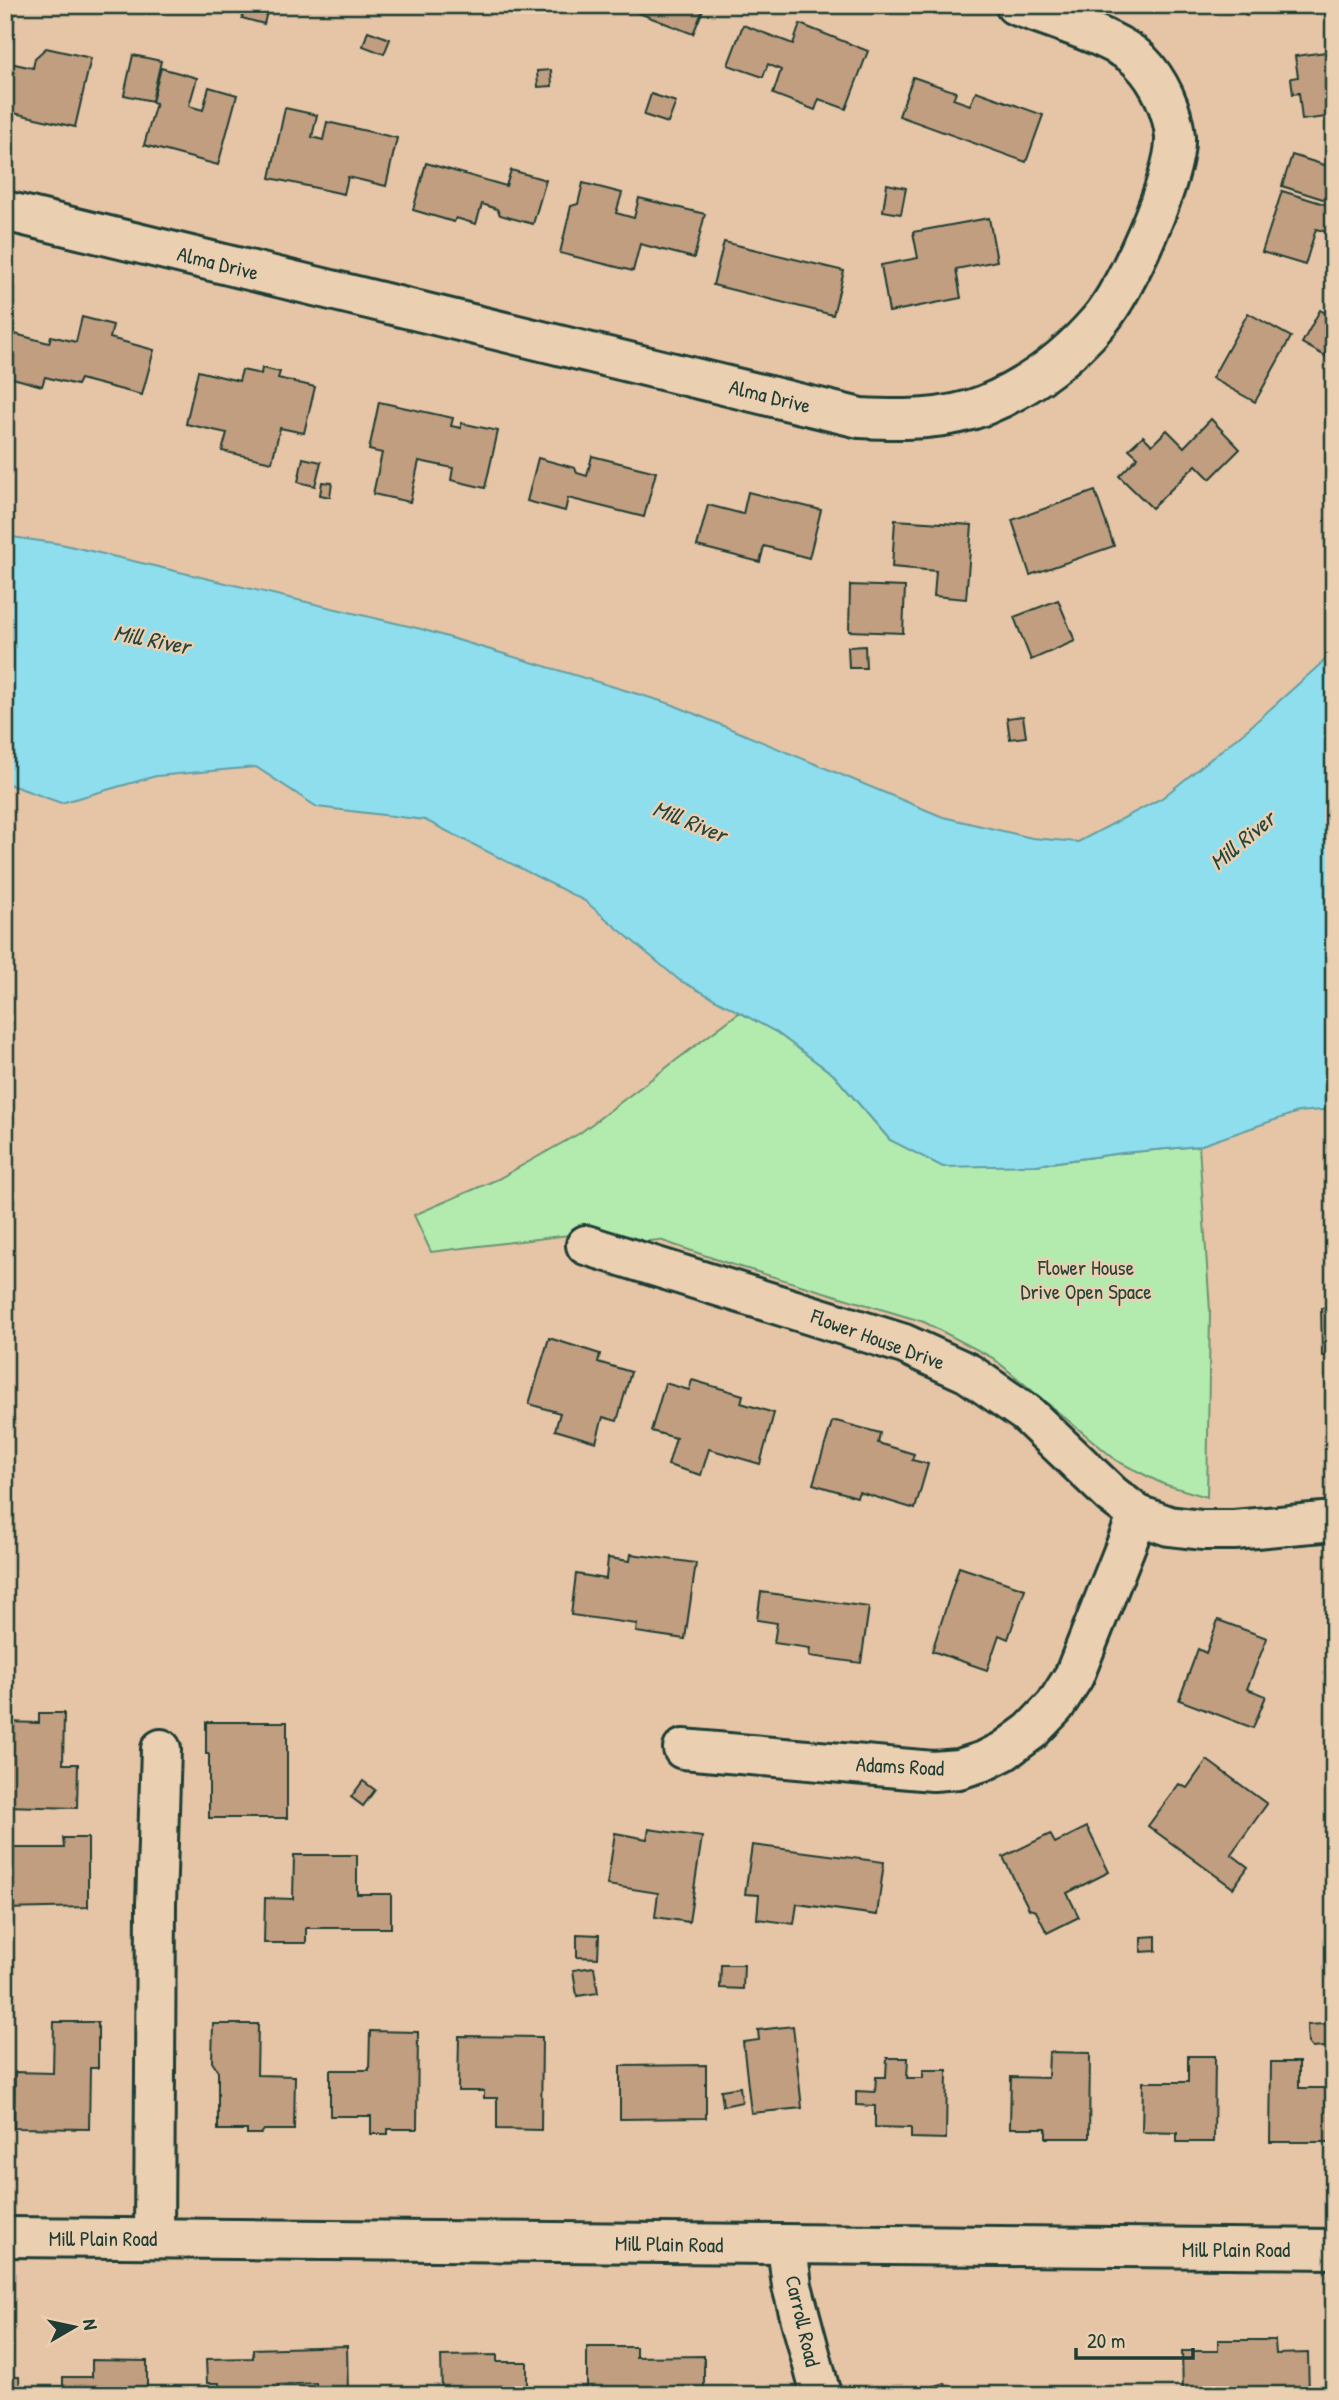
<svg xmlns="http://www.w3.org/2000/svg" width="1339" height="2400" font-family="'Patrick Hand',sans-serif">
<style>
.green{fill:#b3ebaf;stroke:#699472;stroke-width:2}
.water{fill:#8fdeed;stroke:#629ea3;stroke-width:2}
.building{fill:#c19e80;stroke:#1f3d34;stroke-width:2}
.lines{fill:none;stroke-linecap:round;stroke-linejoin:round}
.minor-casing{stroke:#1f3d34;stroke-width:44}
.major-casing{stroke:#1f3d34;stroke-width:44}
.minor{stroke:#eacfb1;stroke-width:38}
.major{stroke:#eacfb1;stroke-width:38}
.labels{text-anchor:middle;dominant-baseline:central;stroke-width:5;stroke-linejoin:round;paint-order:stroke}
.street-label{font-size:21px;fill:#1f3d34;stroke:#eacfb1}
.park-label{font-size:21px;fill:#26463a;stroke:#eacfb1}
.water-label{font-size:23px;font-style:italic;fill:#25453d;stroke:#eacfb1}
</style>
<rect width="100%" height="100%" fill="#e6c5a6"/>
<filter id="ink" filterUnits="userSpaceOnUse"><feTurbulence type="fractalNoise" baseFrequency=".0143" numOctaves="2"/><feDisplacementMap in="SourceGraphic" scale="14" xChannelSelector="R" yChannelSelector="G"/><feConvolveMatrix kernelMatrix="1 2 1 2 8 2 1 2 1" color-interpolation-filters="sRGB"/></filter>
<g filter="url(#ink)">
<!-- green -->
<path class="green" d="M740,1012l36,20 58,43 56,65 146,25 86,-12 77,-7 11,165 -3,186 -44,-13 -46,-23 -124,-103 -69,-36 -200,-60 -64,-22 -33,3 -58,-8 -138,17 -17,-37 84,-36 82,-46z"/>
<!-- water -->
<path class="water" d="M5,536l56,8 360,85 250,75 272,113 89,21 46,4 84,-44 87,-70 85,-76v457l-36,3 -99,34 -77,7 -86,12 -93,2 -53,-27 -56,-65 -58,-43 -97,-52 -94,-79 -160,-81 -108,-13 -61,-40 -100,9 -95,27 -50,-18 -6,-5z"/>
<!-- building -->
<g class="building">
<path d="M246,5l22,3 -4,16 -22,-6z"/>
<path d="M618,5h87l-12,29z"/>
<path d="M1237,5h20l-10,11z"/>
<path d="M5,17l9,2 -9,35z"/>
<path d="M800,24l68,27 -22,58 -27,-10 -4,11 -42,-16 8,-24 -13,-6 -5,13 -35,-12 15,-40 50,19z"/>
<path d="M368,31l22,8 -6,15 -21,-8z"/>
<path d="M46,48l45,10 -16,69 -70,-16v-28l5,-20 23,5 2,-10z"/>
<path d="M1334,51v65l-32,4 -3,-27 -6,1 -2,-16 7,-1 -3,-21z"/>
<path d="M133,55l28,6 -9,40 -28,-6z"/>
<path d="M161,68l36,10 -8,28 14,4 6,-23 28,8 -19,70 -74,-20 12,-42 -4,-1z"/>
<path d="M551,70l1,16 -14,1 -1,-16z"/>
<path d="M913,77l43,15 -3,7 17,6 6,-14 67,24 -17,47 -127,-46z"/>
<path d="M651,94l25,8 -8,21 -24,-8z"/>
<path d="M285,108l32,7 -5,22 11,3 4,-18 70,16 -11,48 -38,-9 -4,17 -74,-16z"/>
<path d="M1292,155l42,13 -8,32 -44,-14z"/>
<path d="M426,163l80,23 5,-16 35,10 -13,44 -33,-9 -3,-6 -15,-5 -6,20 -20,-6 -2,4 -41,-12z"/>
<path d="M583,183l39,10 -6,20 18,5 5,-20 66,16 -11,44 -54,-14 -7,27 -73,-18 11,-47 7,-2z"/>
<path d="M887,184l19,4 -5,26 -18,-3z"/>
<path d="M1282,191l52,16v27l-18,-5 -11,36 -43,-13z"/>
<path d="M989,218l8,43 -41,8 5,29 -72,14 -8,-47 37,-7 -5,-26z"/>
<path d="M724,242l120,29 -11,44 -120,-30z"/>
<path d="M1320,310l14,8v43l-32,-18z"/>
<path d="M1248,313l43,24 -36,65 -43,-24z"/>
<path d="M82,317l31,8 -3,13 44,12 -12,45 -62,-16 -3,6 -32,-8 -3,9 -37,-10 10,-42 34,9 2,-7 25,6z"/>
<path d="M262,368l18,4 -2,6 37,9 -11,46 -24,-5 -8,34 -50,-11 5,-18 -41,-9 12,-53 41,10 3,-11 19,4z"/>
<path d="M379,402l74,16 -2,8 10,2v-5l37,8 -13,57 -34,-8 2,-12 -34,-7 -9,41 -37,-8 9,-41 -13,-3z"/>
<path d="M1211,419l29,30 -30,30 -14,-14 -44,43 -33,-32 19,-19 -9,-8 14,-13 9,9 15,-15 17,17z"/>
<path d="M592,456l64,16 -12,45 -76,-19 -3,13 -38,-10 11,-43 37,10 2,5 10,3z"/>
<path d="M303,458l18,4 -6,24 -17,-4z"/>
<path d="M322,482l10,1 -2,14 -10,-2z"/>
<path d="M1095,491l19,55 -84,29 -18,-55z"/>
<path d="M748,492l73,18 -12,48 -45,-12 -4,16 -63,-16 11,-41 35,9z"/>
<path d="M895,520l77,5 -6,74 -32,-3 2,-25 -44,-4z"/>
<path d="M850,585l55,2 -2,46 -54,-2z"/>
<path d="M1058,600l17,41 -44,19 -17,-43z"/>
<path d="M865,646l1,22h-17l-1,-21z"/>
<path d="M1023,716l3,21 -16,2 -3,-21z"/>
<path d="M1334,1307v48l-12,1 -1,-48z"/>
<path d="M549,1338l51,16 -2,8 33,10 -14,49 -14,-4 -7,25 -41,-12 5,-17 -31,-9z"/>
<path d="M692,1380l51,15 -2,8 33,10 -14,51 -51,-15 -8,26 -33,-10 8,-27 -25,-7 14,-48 24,7z"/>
<path d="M836,1421l44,12 -2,10 36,11 -2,6 16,4 -13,45 -56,-17 -2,5 -44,-13 19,-62z"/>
<path d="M631,1554l65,9 -11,76 -49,-7 1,-8 -66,-9 5,-41 30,5 2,-21 22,3z"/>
<path d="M959,1567l66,22 -17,50 -9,-4 -12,35 -55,-19z"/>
<path d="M761,1592l108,15 -8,56 -52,-7 1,-8 -36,-5 3,-20 -20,-3z"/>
<path d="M1218,1620l49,18 -20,51 19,7 -13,32 -74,-28 19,-51 8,4z"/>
<path d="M39,1713h25l-1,51h15l-1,44 -72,-2v-84l34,1z"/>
<path d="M206,1722h81v96h-78v-64h-3z"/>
<path d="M1207,1760l60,44 -36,50 17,13 -15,21 -85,-62 31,-42 8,4z"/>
<path d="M363,1781l12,9 -12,16 -12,-9z"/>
<path d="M1087,1827l22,45 -42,21 12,24 -32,16 -11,-22 -7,-2 -26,-52 47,-23 5,9z"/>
<path d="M649,1829l53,8 -13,85 -34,-5 3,-24 -51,-8 8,-52 32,6z"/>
<path d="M63,1838h25v69l-83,2v-61h59z"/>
<path d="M752,1845l132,17 -7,53 -80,-11 -3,20 -37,-5 2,-24 -14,-1z"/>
<path d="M294,1855h63v39h34v34h-85v15h-42l1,-45 28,1z"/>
<path d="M577,1934l22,1 -1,23 -21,-1z"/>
<path d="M1156,1936v15l-15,1v-15z"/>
<path d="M721,1965h23l-1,24 -23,-1z"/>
<path d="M594,1967l4,26 -21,3 -4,-26z"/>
<path d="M54,2022h44v46h-8l-1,61 -75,-1 1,-56 38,1z"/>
<path d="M213,2024h45l-1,51 38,1 -1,54h-30l-3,4h-14v-4h-29v-59l-6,-9z"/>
<path d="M1325,2024l6,6 1,12 -7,5 -13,1 -4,-5 -1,-18z"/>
<path d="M793,2026l9,82 -51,5 -8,-71 16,-2 -1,-10z"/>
<path d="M370,2031l48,1 -1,97h-29v5h-17v-18h-41v-46h39z"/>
<path d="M459,2036l83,1 -1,93 -44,-1v-31h-13v-7h-26z"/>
<path d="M1049,2052l41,1 -1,85h-43v-10h-36l1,-51 37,1z"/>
<path d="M1188,2056h27l-1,86h-37v-9l-35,-1 1,-50h45z"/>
<path d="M887,2058h21l-1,20h16v-8h24l-1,69 -35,-1v-10l-36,-1v-21l-19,-1v-14l19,1 1,-15h10z"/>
<path d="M1271,2062h28v26h34l1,-6v60h-64z"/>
<path d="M706,2065v53l-86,1v-53z"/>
<path d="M740,2087l2,15 -19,4 -2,-16z"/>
<path d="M1218,2340h57l1,14 32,-1 1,42 -126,-2 -1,-42h36z"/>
<path d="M347,2346l1,46 -31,1 -1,-10 -38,2v10h-58l-1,-12h-12l-1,-24 47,-1v-9z"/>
<path d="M587,2347h49v10l68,-1v39h-117z"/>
<path d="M497,2355v7h30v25h17v8l-102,-1 -1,-38z"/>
<path d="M92,2360l55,1v34h-84v-18h29z"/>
<path d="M5,2377h14l1,18h-15z"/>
<path d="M945,2383l4,12h-32l-1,-3z"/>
</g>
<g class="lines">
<!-- minor casing -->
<g class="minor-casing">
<g id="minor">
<path d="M5,211l855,207c42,2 85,3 125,-13 44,-18 83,-48 114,-84 27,-30 78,-145 76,-184 -2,-27 -16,-57 -35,-76 -22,-23 -93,-44 -125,-56"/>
<path d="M586,1245l318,99 64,29 58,40 86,82 26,20 31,11 33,4h32l100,-9"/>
<path d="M683,1749l250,22 26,-2 25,-8 20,-10 27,-20 24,-25 19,-30 64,-161"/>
<path d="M154,2238l2,-334 5,-155"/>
<path d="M787,2246l5,40 29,109"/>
</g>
</g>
<!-- major casing -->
<g class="major-casing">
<path id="major" d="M5,2237l1329,12"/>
</g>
<!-- minor -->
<use href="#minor" class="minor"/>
<!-- major -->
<use href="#major" class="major"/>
</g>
</g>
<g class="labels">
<!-- street labels -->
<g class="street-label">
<text transform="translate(218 263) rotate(14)">Alma Drive</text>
<text transform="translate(770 396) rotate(14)">Alma Drive</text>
<text transform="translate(878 1339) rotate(20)">Flower House Drive</text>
<text transform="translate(900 1766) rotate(3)">Adams Road</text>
<text x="103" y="2238">Mill Plain Road</text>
<text transform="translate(669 2244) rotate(1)">Mill Plain Road</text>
<text x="1236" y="2249">Mill Plain Road</text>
<text transform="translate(803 2321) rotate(77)">Carroll Road</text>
</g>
<!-- park labels -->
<g class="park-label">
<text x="1086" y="1267">Flower House<tspan x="1086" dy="24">Drive Open Space</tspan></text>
</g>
<!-- water labels -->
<g class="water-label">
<text transform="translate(152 639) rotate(11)">Mill River</text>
<text transform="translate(690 821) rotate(22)">Mill River</text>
<text transform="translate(1242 840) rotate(-40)">Mill River</text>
</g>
</g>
<!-- margin -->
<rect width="1339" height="2400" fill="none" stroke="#eacfb1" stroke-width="28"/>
<rect x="14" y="14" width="1311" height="2372" fill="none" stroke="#1f3d34" stroke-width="2.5" filter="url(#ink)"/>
<!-- north arrow -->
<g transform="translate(74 2327) rotate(81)" stroke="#eacfb1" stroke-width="5" paint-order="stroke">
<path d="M0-5L12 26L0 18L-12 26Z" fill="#1f3d34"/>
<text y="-10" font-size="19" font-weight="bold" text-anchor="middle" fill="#1f3d34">N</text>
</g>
<!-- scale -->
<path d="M1076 2348v10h117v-10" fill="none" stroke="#1f3d34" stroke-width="3.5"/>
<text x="1087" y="2348" font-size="21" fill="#1f3d34" stroke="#eacfb1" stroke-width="5" paint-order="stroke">20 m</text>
</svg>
